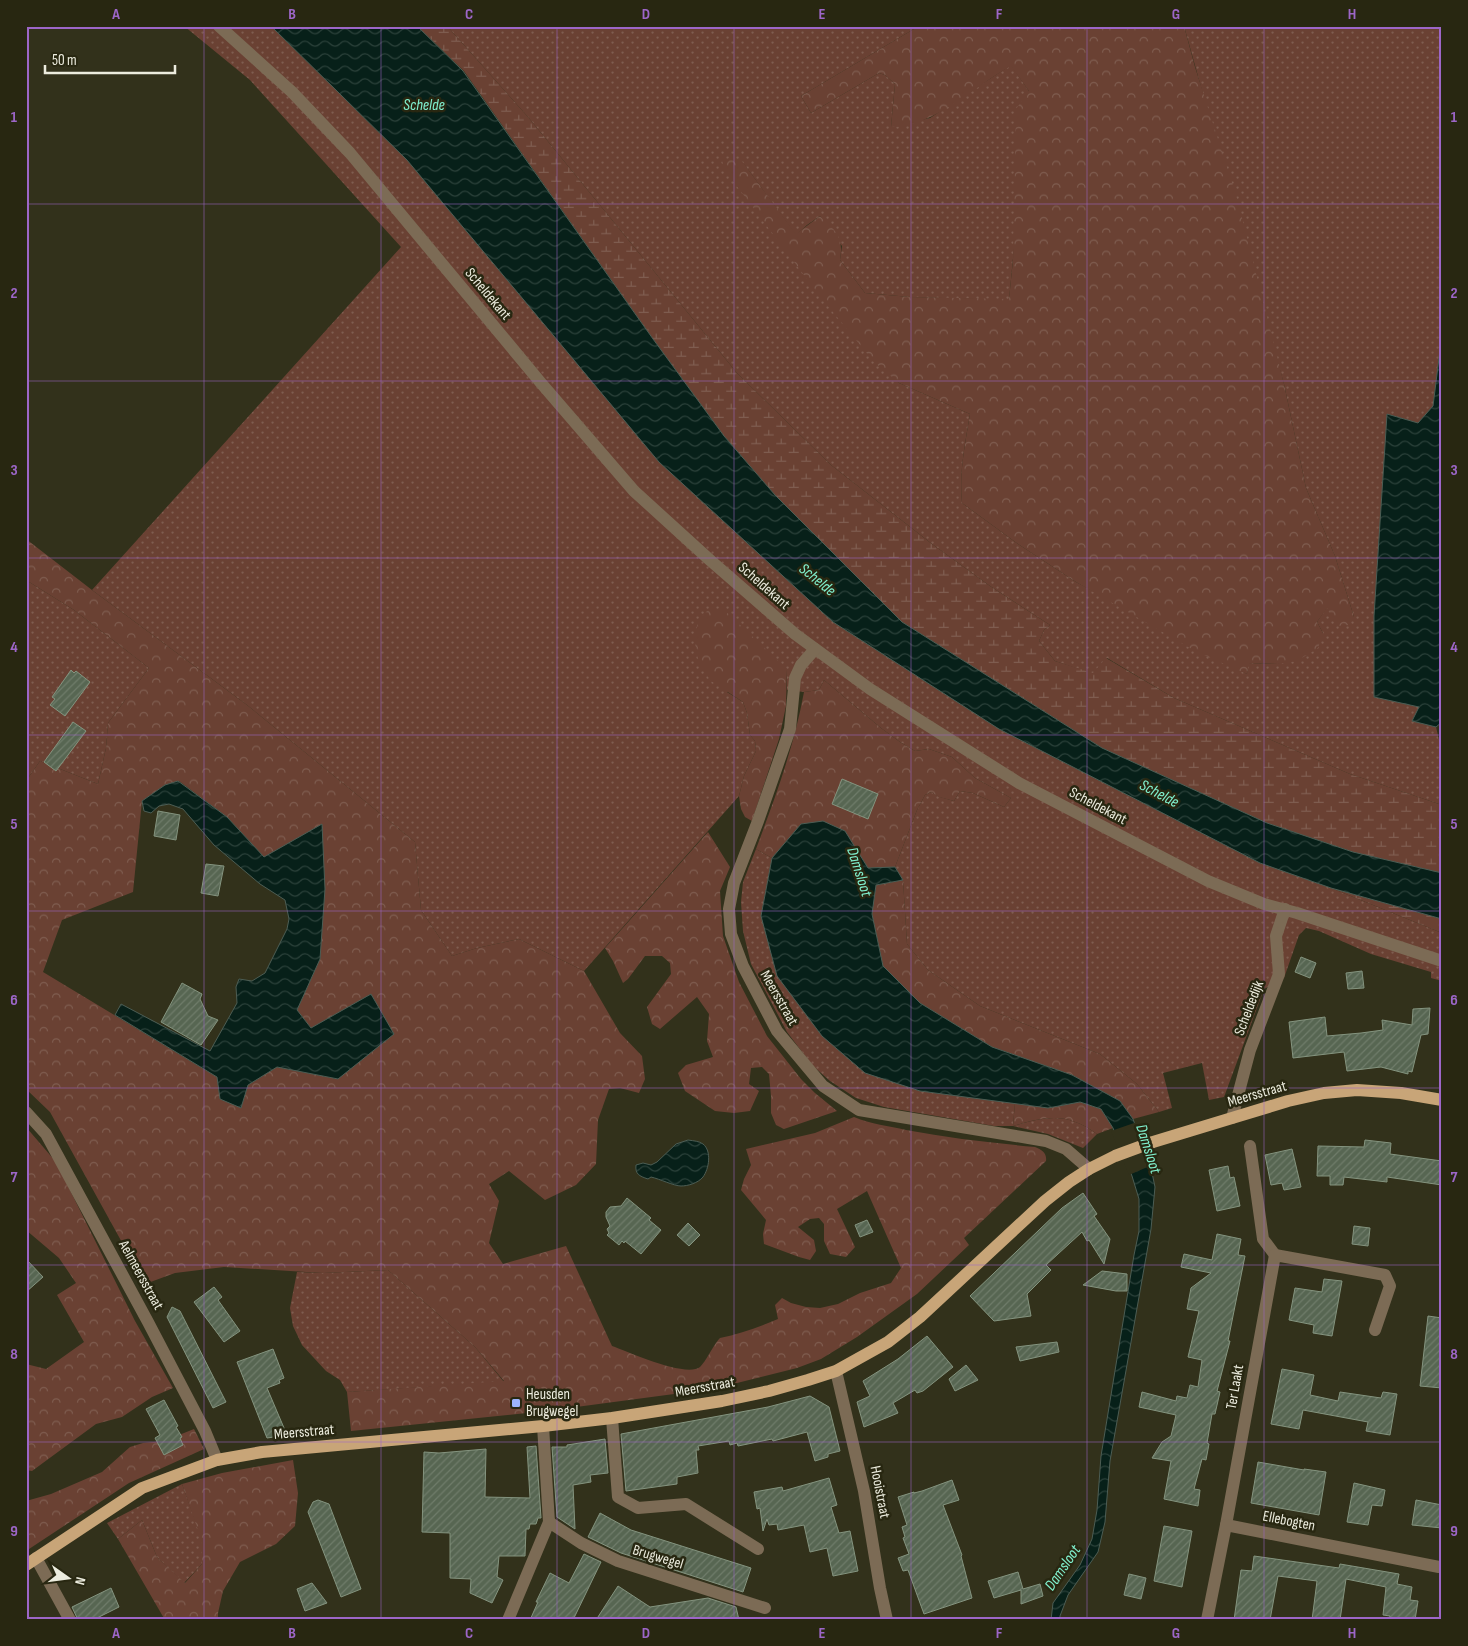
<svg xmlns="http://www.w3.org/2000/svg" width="1468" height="1646" font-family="'Sofia Sans Condensed',sans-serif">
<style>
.green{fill:url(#green-dots)}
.forest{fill:url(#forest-crowns);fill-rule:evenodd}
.wetland{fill:url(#wetland-marsh)}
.water{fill:url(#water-waves);stroke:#4c5d54}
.pier{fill:#32311b}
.building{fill:url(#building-hatch);stroke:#84947f}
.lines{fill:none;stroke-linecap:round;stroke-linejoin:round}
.minor{stroke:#7c6b55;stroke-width:12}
.major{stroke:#c8a578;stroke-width:12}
.grid{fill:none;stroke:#9d66c8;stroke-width:1;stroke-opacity:0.55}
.poi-dot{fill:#9cb4fd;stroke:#282711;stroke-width:2}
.labels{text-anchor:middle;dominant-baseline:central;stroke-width:5;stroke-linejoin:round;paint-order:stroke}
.street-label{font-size:15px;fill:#ececde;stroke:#282711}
.poi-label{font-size:15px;fill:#ececde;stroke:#282711;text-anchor:start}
.water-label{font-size:16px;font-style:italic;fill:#81f1cf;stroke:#282711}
.neatline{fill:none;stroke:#9d66c8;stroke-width:2}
.grid-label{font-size:16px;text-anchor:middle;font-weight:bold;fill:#9d66c8}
</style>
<defs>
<pattern id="green-dots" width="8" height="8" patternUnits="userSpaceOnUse" patternTransform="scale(1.25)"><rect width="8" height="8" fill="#6a4133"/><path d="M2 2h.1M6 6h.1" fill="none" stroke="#7f5d50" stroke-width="1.8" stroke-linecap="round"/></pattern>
<pattern id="forest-crowns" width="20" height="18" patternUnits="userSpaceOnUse" patternTransform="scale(1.25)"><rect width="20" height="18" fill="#6a4133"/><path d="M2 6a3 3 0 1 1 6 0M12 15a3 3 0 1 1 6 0" fill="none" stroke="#7f5d50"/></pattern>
<pattern id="wetland-marsh" width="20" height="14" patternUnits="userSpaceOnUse" patternTransform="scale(1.25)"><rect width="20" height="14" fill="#6a4133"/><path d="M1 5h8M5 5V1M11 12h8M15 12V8" fill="none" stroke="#7f5d50"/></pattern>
<pattern id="water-waves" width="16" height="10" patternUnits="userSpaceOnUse" patternTransform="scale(1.25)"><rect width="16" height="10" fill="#072019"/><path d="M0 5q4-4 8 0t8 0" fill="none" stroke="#2b413a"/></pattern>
<pattern id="building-hatch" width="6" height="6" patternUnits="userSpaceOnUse" patternTransform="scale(1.25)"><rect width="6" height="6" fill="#576652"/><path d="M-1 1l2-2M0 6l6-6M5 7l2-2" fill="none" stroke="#6f7c6a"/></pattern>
</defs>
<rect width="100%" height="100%" fill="#32311b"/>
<!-- green -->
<g class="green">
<path d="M184,26h87l136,134 426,462 166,107 261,134 71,25 111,45v48l-11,-3v-6l-60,-18 -52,-23 -13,-3 -7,7 -15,43 -20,11 -40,108 -15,3 -7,-37 -39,10 9,35 -13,4 -22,-28 -37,-30 -120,-48 -52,-36 -21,-26 -4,-64 -8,-13 22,-57 8,-15 6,-3 9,5 14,4 6,-10 13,2 31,14 7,-9 -36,-20 -23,-21 -23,-8 -14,2 -15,-9 -19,-14 -57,-48 -5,10 -15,2 -17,-2v-21l-60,23 16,10 4,11 3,22 5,6 1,10 -12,25 -5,20 -155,175 -65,-32 -42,9 -25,8 -31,-46 -6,-68 -168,-137 -155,-115 309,-343 -151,-167z"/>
<path d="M447,26h472l-118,70 10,17 68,-40 6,2 10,9 -4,43 39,-9 81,-53 18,26 -20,209 -99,-3 -45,-4 -25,-33 2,-14 -22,-30 -13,9 -11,10 -55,-75 158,223 71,31c-5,30 -11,59 -8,89l56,41 58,38 171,92 1,-11 30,1 45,-31 -6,-11 10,-15 27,10 -19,-61 -29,-68 -22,-104 -100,-358h258v308l-9,72 -15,17 -31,-9 -13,202v81l45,10 -7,14 24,6 6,25v53l-92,-31 -176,-76 -67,-40 -14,16 -38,-13 -16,-20 5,-11 6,-5 -60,-39 -58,-42 -101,-79 -94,-92 -209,-256z"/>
<path d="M26,580l48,30 75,58 -41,55 -2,25 -8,36 -58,-23 -14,20z"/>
<path d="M756,849l16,9 -11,58 159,175 95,12 -2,23c34,-10 54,-14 84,8l-14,14 -35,-14 -35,-8h-19l-110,-19 -28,-9 -26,-17 -18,-16 -25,-33 -36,-68 -8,-33 -2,-29 2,-20z"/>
<path d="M388,1270l87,77 29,35 -157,10 -7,-12 -14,-9 -24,-26 -9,-19 -3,-18 7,-36 26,1z"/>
<path d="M182,1484l20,55v25l-18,19 -27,-26 -15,-37 -24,19 -11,-16z"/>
</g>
<!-- forest -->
<g class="forest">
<path d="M919,26h265l11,41 43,135 46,182 22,104 29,68 19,61 -5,8 -13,1 -9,-18 -10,14 6,11 -5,15 -21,13 -19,3 -29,-1 -2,11 -50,-22 -121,-70 -58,-38 -56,-41c-3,-31 3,-58 8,-89l-71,-31 -25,-21 -55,-67 -95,-126 -2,-9 9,-2 10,2 55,74 24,-18c16,15 24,21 20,44l25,33 45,4 99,2 4,-39 3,-151 13,-18 -18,-25c-35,19 -79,62 -120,61l4,-43 -10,-9 -6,-2 -68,40 -10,-17z"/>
<path d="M26,539l66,51 155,115 168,137 6,68 31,46 25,-8 42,-9 65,32 36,62 22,23 3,23 -6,14 -19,-5 -11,1 -11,31 -2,44 -20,21 -31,15 -36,-29 -20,13 10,17 -10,42 14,21 63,-18 46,100c17,6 74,32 88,21 5,-4 14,-23 20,-29 20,-4 39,-11 58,-19l-3,-14 7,-7 9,5 15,4 14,1 18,-4 22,-11 31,-10 10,-15 -34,-77 -30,18 18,38 -9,10 -16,-3 -6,-13v-17l-5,-6 -9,1 -12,8 16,13 2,11 -6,9 -11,-3 -35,-13 -1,-10 3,-14 -25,-30 3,-11 7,-14 -5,-16 69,-16 39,-16c17,7 35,9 52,13 43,8 86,13 129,17 7,3 12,6 11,14l-82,77 5,7 -52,49 -60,43 -36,22 -24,9 -60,15 -63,11 -128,17 -195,20 -4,-39 157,-11 -29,-34 -87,-77 -65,3 -99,-6 -49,6 -30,11 -95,-172 -24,-23v-308l14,-20 58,23 8,-36 2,-25 41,-55 -75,-58 -48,-30zM179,781l48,36 37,40 56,102 -23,51 14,18 27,51 -61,-12 -29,18 -31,-8 -174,-105 19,-52 71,-28 9,-91 23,-16z"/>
<path d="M722,608l65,61 -1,37 -7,33 -27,82 -7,-4 -4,-8 -2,-13 5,-20 12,-25 -1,-10 -5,-6 -3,-22 -4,-11 -32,-21 -12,-17 -5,-26 5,-18 8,-9z"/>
<path d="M824,680l57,48 19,14 15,9 14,-2 23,8 23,21 36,20 -7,9 -31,-14 -13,-2 -6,10 -15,-4 -8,-5 -6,3 -8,15 -22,57 -27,1 -23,-37 -22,-9 -22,2 -29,34 -16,-9c19,-51 38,-102 48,-157l15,-2z"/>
<path d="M708,832l22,35 -10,24 3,45 16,46 28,54 34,43 14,14 22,18 -53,18 -8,-4 -5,-12v-17l-2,-22 -7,-7 -11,1 -2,16 10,7 -9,20 -16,2 -19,-2 -30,-20 -7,-18 8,-8 27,-8 -6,-16 2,-27 -12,-17 -37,32 -8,-5 -5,-17 24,-33 -1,-11 -8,-7h-17l-17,23 -5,4 -10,-22 -8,-13z"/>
<path d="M903,880l4,64 21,26 52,36 120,48 37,30 22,28 -26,7 -13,-18 -48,-26 -80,-28 -72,-44 -37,-37 -11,-52 4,-29z"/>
<path d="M1080,1102l21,7 12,19 -16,6c-30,-22 -51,-18 -84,-8l2,-23 33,5z"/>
<path d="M26,1127l30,35 79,159 38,67 -21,9 -30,20 -26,7 -64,47 -6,-1v-106l20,5 38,-27 -27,-47 19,-12 -17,-25 -33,-28z"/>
<path d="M194,1429l10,20 -75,34 -103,68v-50l25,-7 51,-22 28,-25 13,-4 21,-2z"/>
<path d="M293,1460l5,33 -3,33 -19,18 -36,18 -17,29 -5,22v7h-53l-47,-81 24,-19 15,37 28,26 17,-19 -1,-25 -19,-55 40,-11z"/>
</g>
<!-- wetland -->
<g class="wetland">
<path d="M417,26h30l81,91 209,256 94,92 101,79 58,42 60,39 -6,5 -5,11 16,20 38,12 13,-15 68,40 176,76 92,31v68l-89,-21 -86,-29 -165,-75 -200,-126 -127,-127 -51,-59 -71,-97 -189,-268z"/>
<path d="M1331,888l111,31v14z"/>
</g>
<!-- water -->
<g class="water">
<path d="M271,26h146l46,45 190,268 71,97 51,59 127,127 200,126 165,75 86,29 89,21v46l-111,-31 -71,-25 -261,-134 -166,-107 -174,-160 -252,-302z"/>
<path d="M1442,334v388l-6,5 -24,-6 7,-14 -45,-10v-81l13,-202 31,9 15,-17z"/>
<path d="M178,781l49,36 37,40 58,-33 3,65 -5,70 -23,51 14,18 60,-34 23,40 -56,45 -61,-12 -29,18 -7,23 -21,-9 -3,-22 -102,-62 6,-11 89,47 27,-48 -1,-16 3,-8 13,2 13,-8 22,-44 2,-10 -4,-19 -25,-16 -46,-39 -31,-36 -14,-5 -10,2 -8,7 -7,-2 -2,-10 23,-16z"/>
<path d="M823,821l22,10 23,37 27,-1 8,13 -27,5 -4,29 11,52 37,37 72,44 80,28 48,26 13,18 18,49 4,19 -4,42 -41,232 -5,61 -7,30 -30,43 -8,21v4h-9l2,-17 27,-38 12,-26 5,-29 4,-54 33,-201 5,-24v-32l-7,-23 -19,-48 -12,-19 -21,-7 -32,6 -128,-17 -55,-18 -43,-37 -45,-60 -16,-60 11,-58 29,-34z"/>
<path d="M688,1140c6,1 11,1 15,4 9,7 6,25 0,33 -5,6 -15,9 -22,9 -7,0 -21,-7 -30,-9l-3,2c-9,-3 -13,-5 -12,-14l7,-2 8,2 6,-3 19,-18z"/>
</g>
<!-- pier -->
<path class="pier" d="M1137,1122l15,43 -23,10 -18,-44z"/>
<!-- building -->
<g class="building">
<path d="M71,670l3,3 2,-2 14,11 -25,34 -15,-11 5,-6 -3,-2z"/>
<path d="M73,722l13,9 -30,40 -12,-9z"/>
<path d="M842,779l36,15 -10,25 -36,-15z"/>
<path d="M158,811l22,4 -4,25 -22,-4z"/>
<path d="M206,864l18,2 -6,30 -17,-3z"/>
<path d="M1301,957l15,6 -6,15 -15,-6z"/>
<path d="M1362,971l2,17 -16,1 -2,-16z"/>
<path d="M182,983l20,11 -2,5 8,17 10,4 -17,25 -40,-23z"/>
<path d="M1430,1008l-2,26 -7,1 -9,37 -4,-1v3l-27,-7 -34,4 -3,-19 -51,6 -4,-36 36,-5 2,19 34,-3 22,-3 -1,-10 30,5 1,-16z"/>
<path d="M1365,1140l26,3 -1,11 52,7v24l-55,-8v5l-43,-5 -1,8h-13v-9h-13l1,-30 46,1z"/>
<path d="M1292,1149l9,38 -17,3 -2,-7 -11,2 -6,-30z"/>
<path d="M1228,1166l2,12 4,-1 6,29 -23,5 -8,-41z"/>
<path d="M1083,1193l14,21 -3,2 16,23 -6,25 -15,-24 -2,1 -5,-9 -36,33 5,5 -24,24 4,22 -37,5 -24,-25 92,-88z"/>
<path d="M627,1198l24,20 -2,2 12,10 -20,24 -16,-13 -1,2 -2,-2 -3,4 -12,-10 2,-2 -2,-4 3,-3 -4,-9v-5l4,-5 11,-1z"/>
<path d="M867,1220l6,12 -13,5 -5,-12z"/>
<path d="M688,1223l12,12 -11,11 -12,-11z"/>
<path d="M1354,1226l16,2 -2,18 -16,-2z"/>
<path d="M1217,1234l24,5 -3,16 7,1 -17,85h2l-13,50 3,1 -5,22h-3l-5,29 2,1 -3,16 -4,-1 -8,30 6,1 -2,16 -34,-7 7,-38 -19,-3 10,-16 9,-6 5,-21 -37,-8 3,-15 34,9 1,-5 10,2 3,-13 8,2 4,-27 -14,-3 11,-46 -12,-2 4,-21 20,-15 -30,-6 3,-13 28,6z"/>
<path d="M26,1259l17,18 -17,15z"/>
<path d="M1102,1271l25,3v17h-11l-33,-6z"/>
<path d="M1324,1279l18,2 -10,55 -19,-3 1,-8 -25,-5 6,-32 27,4z"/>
<path d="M214,1287l8,10 -4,3 22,31 -16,11 -30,-40z"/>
<path d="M172,1307l8,4 46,91 -13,6 -46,-91z"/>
<path d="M1428,1316l14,2v70l-22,-2z"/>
<path d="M927,1336l26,31 -30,24 -6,2 -2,-3 -22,13 5,10 -34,14 -7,-25 13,-6 -7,-15 35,-22z"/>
<path d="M1057,1342l2,10 -39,9 -4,-14z"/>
<path d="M273,1349l11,29 -5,2 1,3 -13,5 20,47 -20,3 -30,-76z"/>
<path d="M966,1365l12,15 -23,11 -6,-12z"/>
<path d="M1282,1369l32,6 -4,20 28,6 2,-9 41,6 2,-6 14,2 -7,41 -24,-4 2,-9 -65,-12 -4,19 -28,-5z"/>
<path d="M810,1396l19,11 11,44 -12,3v3l-13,4 -8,-29 -34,9 -1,-2 -34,7 -1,-3 -7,2 -1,-4 -31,5 1,4h-3l2,23 -21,4v7l-51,7 -5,-57 147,-27z"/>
<path d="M164,1400l14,26 -2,1 6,10 -2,1 3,7 -19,10 -9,-17 5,-3 -14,-26z"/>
<path d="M605,1439l3,34 -18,2 1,7 -18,3 2,44 -18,-12 -5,-70h15v-2z"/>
<path d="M536,1446l5,72h-3l-2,6h-6l-1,5h-3l-1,27h-26l-2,21 6,3 -11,23 -22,-10 1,-14 -21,-1v-45l-28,-1 2,-80 15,1 47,-4 -1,48 45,1 -3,-51z"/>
<path d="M1258,1462l46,8v-1l22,3 -7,43 -68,-12z"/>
<path d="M829,1478l8,27 -6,2 8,26 11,-2 8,40 -25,5 -6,-28 -17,4 -6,-27 -26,5 -1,-6 -8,1 -2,-6 -4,12 -3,-23 -3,1 -3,-17 28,-5 1,4z"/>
<path d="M952,1480l7,20 -16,5 19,50 -1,1 11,42 -48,16 -16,-44 -5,1 -5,-13 11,-4 -6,-16 2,-1 -3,-10 5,-2 -9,-28 16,-5v1l8,-2z"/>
<path d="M1354,1483l31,7 -3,16 -10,-1 -4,20 -21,-3z"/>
<path d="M318,1500l11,4 32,85 -20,8 -33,-85 5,-10z"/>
<path d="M1416,1500l26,5v23l-30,-3z"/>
<path d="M600,1513l31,17 120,38 -8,24 -122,-39 -33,-16z"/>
<path d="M1164,1526l28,5 -10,56 -28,-6z"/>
<path d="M584,1554l17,8 -28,58h-43l8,-18h-2l14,-29 19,10z"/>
<path d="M1254,1556l85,12 1,-4 59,10 -2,10 15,3 -2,13 8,1 -3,19h-26l1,-4 -7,-1 3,-28 -40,-8 -6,41h-28l5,-39 -39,-5 -8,44h-36l7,-50 11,1z"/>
<path d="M1018,1572l5,17 17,-5 3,12 -22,8v-14l-27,8 -6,-17z"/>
<path d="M1129,1574l17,4 -5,21 -17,-4z"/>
<path d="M312,1583l15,20 -22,8 -8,-22z"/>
<path d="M618,1586l32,21 58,-9 28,9 3,13h-143z"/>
<path d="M111,1588l8,19 -26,13h-15l-6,-13z"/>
</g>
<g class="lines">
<!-- minor -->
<g class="minor">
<path d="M219,26l73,66 58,61 191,230 93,108 77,70 84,73 75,55 149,94 189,98 56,23 33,9 145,48"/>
<path d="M815,649l-14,16 -6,13 -5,51 -32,92 -24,62 -5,26 2,25 12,32 34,65 46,55 36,24 187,31 20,8 23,20"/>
<path d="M26,1112l20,22 102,188 57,109 12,29"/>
<path d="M1232,1118l18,-68 29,-76 -3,-38 9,-27"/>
<path d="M1250,1146l13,93 12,16"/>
<path d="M836,1371l28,120 16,97 7,32"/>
<path d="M612,1418l6,79 20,11 48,-4 72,45"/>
<path d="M543,1426l6,96"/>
<path d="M1226,1525l49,-270 110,20 5,11 -15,44"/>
<path d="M36,1558l34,62"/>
<path d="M508,1620l41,-98 32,21 37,18 147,47"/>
<path d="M1207,1620l19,-95 213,42 3,-1"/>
</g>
<!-- major -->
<path class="major" d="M26,1565l116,-77 75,-28 45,-8 281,-26 69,-8 110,-17 47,-10 39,-11 28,-9 52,-29 32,-25 125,-116 24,-19 20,-13 26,-13 38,-14 79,-24 56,-17 36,-8 33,-3 44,3 41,7"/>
</g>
<!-- grid -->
<path class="grid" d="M204,26v1594M381,26v1594M557,26v1594M734,26v1594M911,26v1594M1087,26v1594M1264,26v1594M26,204h1416M26,381h1416M26,558h1416M26,735h1416M26,911h1416M26,1088h1416M26,1265h1416M26,1442h1416"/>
<!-- markers -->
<rect class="poi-dot" x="511" y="1398" width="10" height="10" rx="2.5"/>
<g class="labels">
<!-- street labels -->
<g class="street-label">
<text transform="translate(488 294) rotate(50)">Scheldekant</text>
<text transform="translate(764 586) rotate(41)">Scheldekant</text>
<text transform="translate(1098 806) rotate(28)">Scheldekant</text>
<text transform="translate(779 998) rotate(60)">Meersstraat</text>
<text transform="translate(1249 1008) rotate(-69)">Scheldedijk</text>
<text transform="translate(1257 1094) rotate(-16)">Meersstraat</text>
<text transform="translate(141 1275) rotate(61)">Aelmeersstraat</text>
<text transform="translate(705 1387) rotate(-10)">Meersstraat</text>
<text transform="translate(1235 1387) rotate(-80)">Ter Laakt</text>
<text transform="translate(304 1432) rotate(-5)">Meersstraat</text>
<text transform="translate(880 1492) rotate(79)">Hooistraat</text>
<text transform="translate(1289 1521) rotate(11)">Ellebogten</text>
<text transform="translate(658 1557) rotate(17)">Brugwegel</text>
</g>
<!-- poi labels -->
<g class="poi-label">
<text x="526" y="1394">Heusden<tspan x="526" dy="17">Brugwegel</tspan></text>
</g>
<!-- water labels -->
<g class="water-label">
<text x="424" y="105">Schelde</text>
<text transform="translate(817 580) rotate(39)">Schelde</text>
<text transform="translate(1159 794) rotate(28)">Schelde</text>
<text transform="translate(859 872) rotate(72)">Damsloot</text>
<text transform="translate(1148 1149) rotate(72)">Damsloot</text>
<text transform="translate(1063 1568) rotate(-56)">Damsloot</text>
</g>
</g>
<!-- border -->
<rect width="1468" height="1646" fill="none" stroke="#282711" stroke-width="55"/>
<!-- north arrow -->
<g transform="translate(68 1578) rotate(104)" stroke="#282711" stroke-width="4" paint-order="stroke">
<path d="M0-4L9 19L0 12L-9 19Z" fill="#ececde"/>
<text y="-8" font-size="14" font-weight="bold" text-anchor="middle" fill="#ececde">N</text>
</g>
<!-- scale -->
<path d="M45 65v8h130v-8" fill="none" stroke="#ececde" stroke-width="2.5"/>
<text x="52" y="65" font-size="15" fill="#ececde" stroke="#282711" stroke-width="4" paint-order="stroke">50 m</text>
<rect x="28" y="28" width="1412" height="1590" class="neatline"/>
<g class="grid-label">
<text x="116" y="19">A</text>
<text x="292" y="19">B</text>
<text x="469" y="19">C</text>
<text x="646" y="19">D</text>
<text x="822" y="19">E</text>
<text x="999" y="19">F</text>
<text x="1176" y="19">G</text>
<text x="1352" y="19">H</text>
<text x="14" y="122">1</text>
<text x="1454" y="122">1</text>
<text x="14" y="298">2</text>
<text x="1454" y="298">2</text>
<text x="14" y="475">3</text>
<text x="1454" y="475">3</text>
<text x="14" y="652">4</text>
<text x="1454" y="652">4</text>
<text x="14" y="829">5</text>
<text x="1454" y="829">5</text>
<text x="14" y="1005">6</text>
<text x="1454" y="1005">6</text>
<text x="14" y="1182">7</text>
<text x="1454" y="1182">7</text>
<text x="14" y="1359">8</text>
<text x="1454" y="1359">8</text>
<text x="14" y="1536">9</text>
<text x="1454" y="1536">9</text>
<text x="116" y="1638">A</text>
<text x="292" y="1638">B</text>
<text x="469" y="1638">C</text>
<text x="646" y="1638">D</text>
<text x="822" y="1638">E</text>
<text x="999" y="1638">F</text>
<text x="1176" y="1638">G</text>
<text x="1352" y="1638">H</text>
</g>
</svg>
